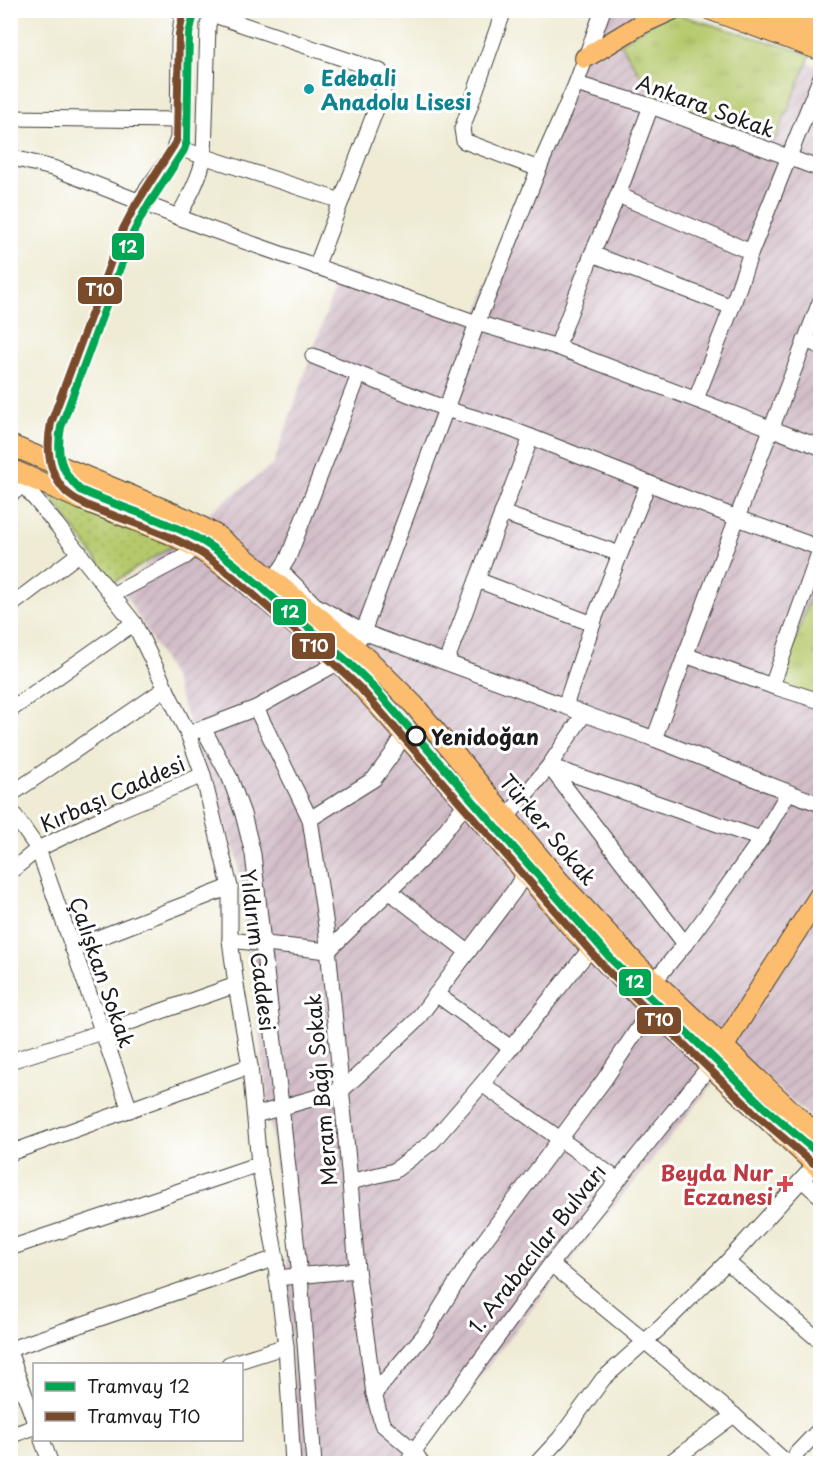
<svg xmlns="http://www.w3.org/2000/svg" width="831" height="1474" font-family="'Playpen Sans',sans-serif">
<style>
.industrial{fill:url(#industrial-furrows)}
.grass{fill:url(#grass-dots);stroke:#687244;stroke-width:1.5}
.park{fill:url(#park-tufts);stroke:#687244;stroke-width:1.5}
.lines{fill:none;stroke-linecap:round;stroke-linejoin:round}
.minor-casing{stroke:#3c3b38;stroke-width:17}
.major-casing{stroke:#3c3b38;stroke-width:22}
.minor{stroke:#fff;stroke-width:15}
.major{stroke:#fcbd6e;stroke-width:20}
.tram-1-casing{stroke:#fff;stroke-width:12}
.tram-2-casing{stroke:#fff;stroke-width:12}
.tram-1{stroke:#00a651;stroke-width:8}
.tram-2{stroke:#7a4b2a;stroke-width:8}
.culture-dot{fill:#0f9aa8;stroke:#fff;stroke-width:2}
.stop-dot{fill:#fff;stroke:#1c1c1c;stroke-width:3}
.health-dot{fill:#e0444e;stroke:#fff;stroke-width:2}
.labels{text-anchor:middle;dominant-baseline:central;stroke-width:6;stroke-linejoin:round;paint-order:stroke}
.culture-label{font-size:21px;font-weight:bold;fill:#0d838f;stroke:#fff;text-anchor:start}
.street-label{font-size:21px;fill:#1c1c1c;stroke:#fff}
.stop-label{font-size:21px;font-weight:bold;fill:#1c1c1c;stroke:#fff;text-anchor:start}
.health-label{font-size:21px;font-weight:bold;fill:#be3a42;stroke:#fff;text-anchor:end}
.line-badge{stroke:#fff;stroke-width:2}
.badge-label{font-size:16px;text-anchor:middle;font-weight:bold;fill:#fff}
</style>
<defs>
<pattern id="industrial-furrows" width="10" height="10" patternUnits="userSpaceOnUse" patternTransform="scale(1.5)"><rect width="10" height="10" fill="#d2bdc8"/><path d="M-1 1l2-2M0 10L10 0M9 11l2-2" fill="none" stroke="#b4a2ab"/></pattern>
<pattern id="grass-dots" width="8" height="8" patternUnits="userSpaceOnUse" patternTransform="scale(1.5)"><rect width="8" height="8" fill="#b5c96c"/><path d="M2 2h.1M6 6h.1" fill="none" stroke="#9bac5d" stroke-width="1.8" stroke-linecap="round"/></pattern>
<pattern id="park-tufts" width="24" height="20" patternUnits="userSpaceOnUse" patternTransform="scale(1.5)"><rect width="24" height="20" fill="#b5c96c"/><path d="M3 7l-1-3M5 7V3M7 7l1-3M15 17l-1-3M17 17v-4M19 17l1-3" fill="none" stroke="#9bac5d"/></pattern>
</defs>
<rect width="100%" height="100%" fill="#fff"/>
<filter id="ink" filterUnits="userSpaceOnUse"><feTurbulence type="fractalNoise" baseFrequency=".0167" numOctaves="2"/><feDisplacementMap in="SourceGraphic" scale="12" xChannelSelector="R" yChannelSelector="G"/><feConvolveMatrix kernelMatrix="1 2 1 2 8 2 1 2 1" color-interpolation-filters="sRGB"/></filter>
<filter id="wash" filterUnits="userSpaceOnUse"><feTurbulence type="fractalNoise" baseFrequency=".008" numOctaves="4" result="noise"/><feDisplacementMap in="SourceGraphic" scale="24" xChannelSelector="R" yChannelSelector="G"/><feGaussianBlur stdDeviation="1.35" result="paint"/><feColorMatrix in="noise" values="0 0 0 0 0 0 0 0 0 0 0 0 0 0 0 0 0 1.4 0 .05"/><feComposite in="paint" operator="in"/></filter>
<g filter="url(#wash)">
<rect width="100%" height="100%" fill="#efebd4"/>
<!-- industrial -->
<path class="industrial" d="M595,11h72l153,56v1059l-82,-73 -185,229 -128,165 -11,16h-113l-3,-21 -14,-209 -47,-375 -65,-183 -51,-88 81,-69 71,-53 68,-195 135,48z"/>
<!-- grass -->
<path class="grass" d="M49,494l128,49 -64,40z"/>
<!-- park -->
<g class="park">
<path d="M669,12l142,42 -36,86 -118,-39 -37,-58z"/>
<path d="M820,569v129l-40,-14z"/>
</g>
</g>
<g filter="url(#ink)">
<g class="lines">
<!-- minor casing -->
<g class="minor-casing">
<g id="minor">
<path d="M504,10l-42,119 2,12 75,28"/>
<path d="M211,14l169,57 4,10 -1,10 -67,176"/>
<path d="M576,84l75,22 169,63"/>
<path d="M10,118l167,2"/>
<path d="M175,147l166,54"/>
<path d="M10,157l46,12 148,58 273,96 80,24 263,100"/>
<path d="M618,195l133,57"/>
<path d="M138,202l34,-48 6,-16 1,-98 4,-30"/>
<path d="M178,217c11,-20 22,-39 26,-61l4,-131 5,-15"/>
<path d="M592,254l140,53"/>
<path d="M805,340l15,6"/>
<path d="M557,347l35,-93 26,-59 33,-89"/>
<path d="M313,356l133,53 62,19 229,90 83,30"/>
<path d="M696,399l36,-92 19,-55 69,-173"/>
<path d="M15,471l15,22 26,31 78,99 54,111 15,41 27,112v53l6,45 14,81 9,98 17,94 1,20 9,68 7,118"/>
<path d="M10,495l11,-8"/>
<path d="M502,513l118,41"/>
<path d="M280,570l35,35 48,27 202,74c30,13 61,22 92,34 54,21 108,44 163,64"/>
<path d="M275,579l13,-21 71,-183"/>
<path d="M477,580l116,44"/>
<path d="M112,595l74,-39 10,-9"/>
<path d="M10,606l70,-53"/>
<path d="M685,655l87,31 48,15"/>
<path d="M446,662l85,-225"/>
<path d="M772,686l48,-136"/>
<path d="M565,706l30,-89 53,-133"/>
<path d="M256,708l54,111 16,107 24,256 7,88 17,124 8,30 32,27 8,13"/>
<path d="M10,710l124,-87"/>
<path d="M203,728l27,50 13,36 10,40 47,422 14,188"/>
<path d="M188,734l68,-26 83,-46c11,-9 17,-17 24,-30l83,-223 31,-86 65,-162 34,-77 27,-74"/>
<path d="M654,739l83,-221 83,-216"/>
<path d="M10,795l156,-107"/>
<path d="M10,809l28,40 92,261"/>
<path d="M507,817l42,-51 35,-52"/>
<path d="M310,819l64,-40 19,-26 11,-19"/>
<path d="M10,872l28,-23 76,-37 89,-37"/>
<path d="M389,891l79,61"/>
<path d="M230,940l98,11 101,-99 37,-49"/>
<path d="M685,944l-136,-178 212,73"/>
<path d="M72,948l158,-61"/>
<path d="M655,982l6,-9 24,-29 37,-50 39,-55 27,-46"/>
<path d="M436,994l75,54"/>
<path d="M10,1061l92,-29 134,-47"/>
<path d="M482,1084l136,96"/>
<path d="M255,1115l87,-25 73,-68 99,-131 11,-18"/>
<path d="M10,1153l240,-87"/>
<path d="M815,1165l-88,97 93,79"/>
<path d="M802,1180l18,16"/>
<path d="M350,1182l44,-11 38,-29 50,-58 109,-136"/>
<path d="M10,1248l249,-84"/>
<path d="M551,1264l183,151"/>
<path d="M277,1278l80,-8"/>
<path d="M10,1349l266,-91"/>
<path d="M10,1354l24,66"/>
<path d="M229,1364l57,-18"/>
<path d="M374,1394l50,-59 49,-79 131,-176 47,-71"/>
<path d="M10,1436l24,-9"/>
<path d="M42,1440l9,24"/>
<path d="M407,1464l7,-13 137,-187 165,-206"/>
<path d="M536,1464l24,-26 43,-59 58,-52 66,-65"/>
<path d="M668,1464l66,-49 54,49"/>
<path d="M792,1464l5,-11 23,-24"/>
</g>
</g>
<!-- major casing -->
<g class="major-casing">
<g id="major">
<path d="M711,10l109,40"/>
<path d="M768,10l52,20"/>
<path d="M585,58l56,-34 31,-14"/>
<path d="M10,445l177,74 29,16 101,81 52,44 45,45 146,177 77,83 183,173"/>
<path d="M10,469l72,31 88,34 26,13 43,30 103,88 124,138 105,124 20,21 60,61 39,35 20,22 110,103"/>
<path d="M717,1057l50,-80 53,-82"/>
</g>
</g>
<!-- minor -->
<use href="#minor" class="minor"/>
<!-- major -->
<use href="#major" class="major"/>
<!-- tram-1 casing -->
<g class="tram-1-casing">
<path id="tram-1" d="M195,10l-6,24 -2,107 -3,9 -40,62 -11,21 -72,194c-5,27 -1,44 19,63 38,17 79,27 115,47 31,17 57,42 83,65 30,26 62,51 90,79l245,280 153,148 54,46"/>
</g>
<!-- tram-2 casing -->
<g class="tram-2-casing">
<path id="tram-2" d="M184,10l-5,24 -2,105 -3,6 -39,61 -12,23 -72,194c-5,25 -3,50 15,69 13,12 33,18 49,24 25,9 49,17 72,29 31,16 57,42 84,65 30,26 61,50 89,78l246,281 153,148 54,46"/>
</g>
<!-- tram-1 -->
<use href="#tram-1" class="tram-1"/>
<!-- tram-2 -->
<use href="#tram-2" class="tram-2"/>
</g>
</g>
<!-- markers -->
<circle class="culture-dot" cx="309" cy="89" r="6"/>
<circle class="stop-dot" cx="416" cy="736" r="9"/>
<path class="health-dot" d="M782 1175h6v6h6v6h-6v6h-6v-6h-6v-6h6z"/>
<g class="labels">
<!-- culture labels -->
<g class="culture-label">
<text x="321" y="77">Edebali<tspan x="321" dy="24">Anadolu Lisesi</tspan></text>
</g>
<!-- street labels -->
<g class="street-label">
<text transform="translate(706 105) rotate(20)">Ankara Sokak</text>
<text transform="translate(112 793) rotate(-24)">Kırbaşı Caddesi</text>
<text transform="translate(549 829) rotate(50)">Türker Sokak</text>
<text transform="translate(259 950) rotate(83)">Yıldırım Caddesi</text>
<text transform="translate(103 972) rotate(71)">Çalışkan Sokak</text>
<text transform="translate(320 1090) rotate(-95)">Meram Bağı Sokak</text>
<text transform="translate(536 1248) rotate(-52)">1. Arabacılar Bulvarı</text>
</g>
<!-- stop labels -->
<g class="stop-label">
<text x="431" y="736">Yenidoğan</text>
</g>
<!-- health labels -->
<g class="health-label">
<text x="773" y="1172">Beyda Nur<tspan x="773" dy="24">Eczanesi</tspan></text>
</g>
</g>
<g class="line-badge">
<rect x="111" y="232" width="34" height="29" rx="6" fill="#00a651"/>
<rect x="77" y="276" width="46" height="29" rx="6" fill="#7a4b2a"/>
<rect x="272" y="598" width="35" height="28" rx="6" fill="#00a651"/>
<rect x="291" y="632" width="45" height="28" rx="6" fill="#7a4b2a"/>
<rect x="618" y="968" width="34" height="29" rx="6" fill="#00a651"/>
<rect x="636" y="1006" width="46" height="29" rx="6" fill="#7a4b2a"/>
</g>
<g class="badge-label">
<text x="128" y="253">12</text>
<text x="100" y="296">T10</text>
<text x="290" y="618">12</text>
<text x="314" y="652">T10</text>
<text x="635" y="988">12</text>
<text x="659" y="1026">T10</text>
</g>
<!-- margin -->
<rect width="831" height="1474" fill="none" stroke="#fff" stroke-width="36"/>
<!-- legend -->
<rect x="33" y="1363" width="210" height="78" fill="#ffffff" stroke="#a4a4a4" stroke-width="1.5"/>
<rect x="45" y="1382" width="30" height="9" fill="#00a651" stroke="#a4a4a4" stroke-width="1.5"/>
<text x="87" y="1393" font-size="18" fill="#1c1c1c">Tramvay 12</text>
<rect x="45" y="1412" width="30" height="9" fill="#7a4b2a" stroke="#a4a4a4" stroke-width="1.5"/>
<text x="87" y="1423" font-size="18" fill="#1c1c1c">Tramvay T10</text>
</svg>
